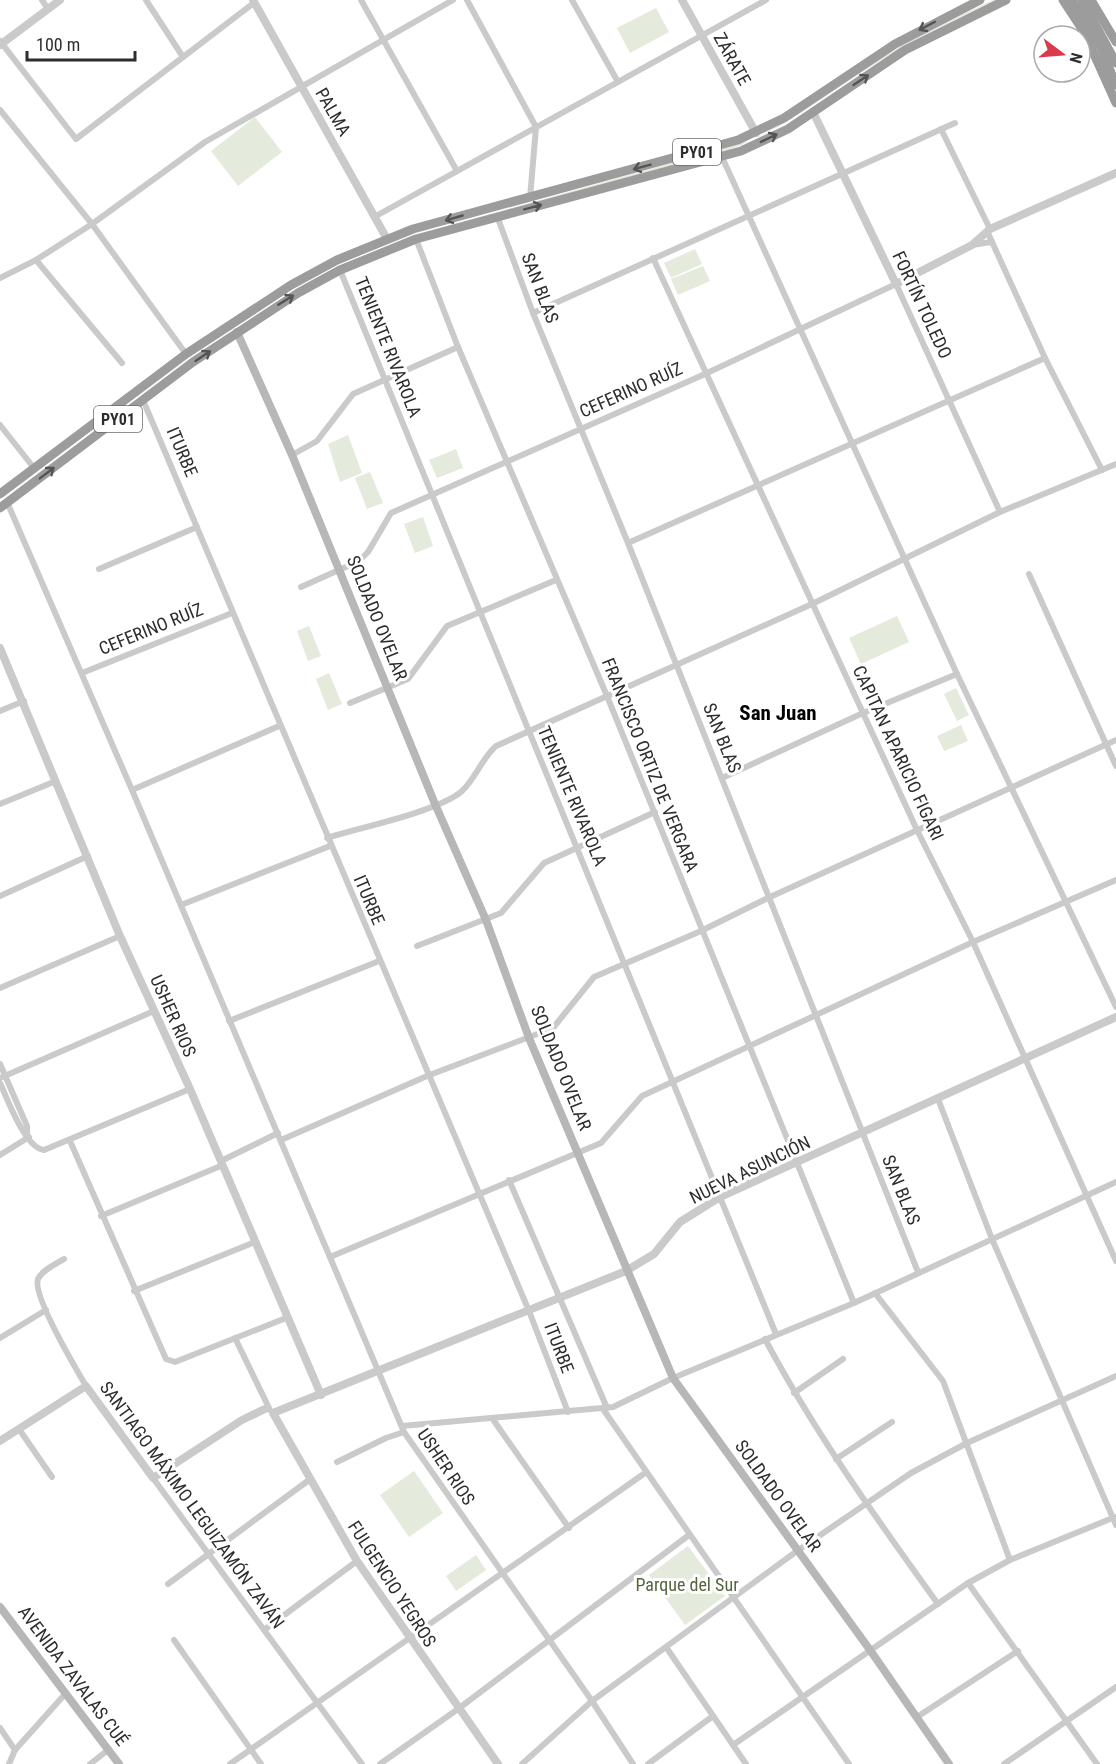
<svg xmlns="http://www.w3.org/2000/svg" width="1116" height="1764" font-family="'Roboto Condensed',sans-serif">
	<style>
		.green { fill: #e4eadc }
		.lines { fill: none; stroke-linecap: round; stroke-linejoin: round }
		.minor { stroke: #cacaca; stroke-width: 6 }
		.tertiary { stroke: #cacaca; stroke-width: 8 }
		.secondary { stroke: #b7b7b7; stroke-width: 8 }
		.trunk { stroke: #9c9c9c; stroke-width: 9 }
		.oneway { stroke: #545454 }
		.labels { text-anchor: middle; stroke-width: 6; stroke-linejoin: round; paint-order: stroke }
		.shield { fill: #fff; stroke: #6c6c6c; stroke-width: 1.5 }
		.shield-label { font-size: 16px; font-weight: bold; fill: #2d2d2d }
		.street-label { font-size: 18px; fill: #2d2d2d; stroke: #fff }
		.park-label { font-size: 18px; fill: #52663e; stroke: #fff }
		.quarter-label { font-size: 21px; font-weight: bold; fill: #000; stroke: #fff }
	</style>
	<rect width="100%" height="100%" fill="#fff"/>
	<g class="green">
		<path d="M993,0h3c-40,19 -80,38 -118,62 -53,32 -99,73 -159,91l-318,86 349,-98c44,-21 83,-52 124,-78 38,-25 78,-44 119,-63z"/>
		<path d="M656,8l13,24 -39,21 -13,-25z"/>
		<path d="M255,117l27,35 -44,34 -27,-35z"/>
		<path d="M695,249l7,15 -31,14 -7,-15z"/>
		<path d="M703,266l7,15 -32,14 -7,-16z"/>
		<path d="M348,435l14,38 -22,9 -12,-38z"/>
		<path d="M456,449l7,19 -26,10 -8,-18z"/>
		<path d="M370,472l13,31 -16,6 -12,-31z"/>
		<path d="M423,517l10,29 -18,7 -11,-29z"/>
		<path d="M897,616l12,26 -48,22 -12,-26z"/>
		<path d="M309,626l12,30 -13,5 -11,-30z"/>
		<path d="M329,673l13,31 -14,6 -12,-31z"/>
		<path d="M956,688l13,27 -12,6 -13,-27z"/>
		<path d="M961,725l7,16 -24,10 -7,-15z"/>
		<path d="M414,1471l29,42 -34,24 -29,-42z"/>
		<path d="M688,1546l37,50 -40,29 -36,-50z"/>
		<path d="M476,1555l10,15 -30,21 -10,-15z"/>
	</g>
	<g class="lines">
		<g class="minor">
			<path d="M42,0l6,9"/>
			<path d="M146,0l37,57"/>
			<path d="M361,0l96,171"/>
			<path d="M467,0l69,127 -6,71"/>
			<path d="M572,0l46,82"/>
			<path d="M0,41l76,98 179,-137"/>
			<path d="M0,110l92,114 94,130"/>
			<path d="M941,129l49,100"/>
			<path d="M722,157l235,517 159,333"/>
			<path d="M376,216l390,-216"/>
			<path d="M497,216l36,97 95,230 290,729"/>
			<path d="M987,231l58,127 57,112"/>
			<path d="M416,239l42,108 149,349 247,607"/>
			<path d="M972,245l19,-3"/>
			<path d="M653,258l264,572 56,112 143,319"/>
			<path d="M36,260l86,103"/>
			<path d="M340,270c146,354 291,709 436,1064"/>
			<path d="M0,278l36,-18 56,-36 113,-82 248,-142"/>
			<path d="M533,313l422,-190"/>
			<path d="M143,400l386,911 39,101"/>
			<path d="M0,425l34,43"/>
			<path d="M292,455l25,-14 36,-47 105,-47"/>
			<path d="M7,502l125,288 272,642 188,269 41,63"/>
			<path d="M628,543l417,-185"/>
			<path d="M99,569l98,-42"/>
			<path d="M1029,574l87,192"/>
			<path d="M301,587l58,-26 9,-9 23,-39 314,-139 191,-90 104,228"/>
			<path d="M82,673l150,-60"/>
			<path d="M350,703l58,-24 39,-53 109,-46"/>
			<path d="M0,711l24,-10"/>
			<path d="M722,778l141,-65 94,-39"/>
			<path d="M132,790l147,-64"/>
			<path d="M0,804l56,-23"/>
			<path d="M327,838c31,-10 113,-27 135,-47 14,-13 20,-33 34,-45l316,-142 188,-92 116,-48"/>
			<path d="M0,896l88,-40"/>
			<path d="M181,905l149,-59"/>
			<path d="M417,946l84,-33 43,-50 111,-51"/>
			<path d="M0,988l120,-52"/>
			<path d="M229,1021l150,-60"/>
			<path d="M0,1064l27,62v7"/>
			<path d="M0,1078l154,-67"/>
			<path d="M0,1083c8,17 25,65 44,67l146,-61"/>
			<path d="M938,1099l54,140 124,286"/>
			<path d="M281,1140l146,-64 126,-48 41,-51 107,-46 69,-34 346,-157"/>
			<path d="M70,1141l96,218 9,3 111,-44"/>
			<path d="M0,1155l29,-18"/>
			<path d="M221,1161l57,-28"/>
			<path d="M509,1180l98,228"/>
			<path d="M101,1216l122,-51"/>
			<path d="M330,1257l271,-114 41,-47 331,-154 143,-62"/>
			<path d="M64,1259c-8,5 -22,11 -26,20 -6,16 38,90 48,107"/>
			<path d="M134,1291l121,-49"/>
			<path d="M875,1293l68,88 67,179"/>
			<path d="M0,1338l46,-28"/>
			<path d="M235,1338l35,72"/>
			<path d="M765,1339c50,94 111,179 173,265"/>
			<path d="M794,1393l49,-34"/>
			<path d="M603,1409l246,355"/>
			<path d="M492,1418l77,110"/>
			<path d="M402,1426l211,-19 60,-29 181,-75 262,-121"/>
			<path d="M19,1429l33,48"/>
			<path d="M836,1459l56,-37"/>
			<path d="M337,1462l49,-24 18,-6"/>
			<path d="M153,1478l209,286"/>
			<path d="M968,1583l129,181"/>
			<path d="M168,1584l141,-104"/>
			<path d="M264,1630l93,-69"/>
			<path d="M174,1640l87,124"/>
			<path d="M666,1647l80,117"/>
			<path d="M917,1717l101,-66"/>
			<path d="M0,1728l15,22"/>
			<path d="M733,1745l235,-162 42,-23 105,-43"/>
			<path d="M9,1764l6,-14 51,-57"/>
			<path d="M90,1764l18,-14"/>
			<path d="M230,1764l415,-291"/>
			<path d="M380,1764l78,-55 231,-174"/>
			<path d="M522,1764l70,-63 205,-150 114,-78 56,-30 149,-67"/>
			<path d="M648,1764l65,-48"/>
			<path d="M1004,1764l112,-77"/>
		</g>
		<g class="tertiary">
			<path d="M253,0l134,239"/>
			<path d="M682,0l74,133"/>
			<path d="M0,45l60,-45"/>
			<path d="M813,112l83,172 76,-39 18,-16 126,-56"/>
			<path d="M0,648l120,288 70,153 131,306"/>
			<path d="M0,1441l86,-55 67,92 89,-58 25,-12"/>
			<path d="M498,1764l-141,-203 -84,-148 353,-142 28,-17 26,-32 40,-25 396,-180"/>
		</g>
		<g class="secondary">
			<path d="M237,332l55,123 143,349 51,116 43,118 144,340 197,272 79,114"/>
			<path d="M0,1607l119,157"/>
		</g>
		<g class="trunk">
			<path d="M1063,0l21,32 32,71"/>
			<path d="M1072,0l29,48 15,37"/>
			<path d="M1082,0l34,63"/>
			<path d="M1091,0l25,42"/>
			<path d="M0,494l186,-140 105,-69 46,-25 76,-31 325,-89 46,-22 111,-74 85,-44"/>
			<path d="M0,508l193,-146 105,-69 42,-23 76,-31 325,-88 47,-22 117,-79 101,-50"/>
		</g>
	</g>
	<defs><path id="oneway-shaft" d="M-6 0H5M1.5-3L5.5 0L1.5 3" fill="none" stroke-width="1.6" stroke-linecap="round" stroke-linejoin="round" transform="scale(1.5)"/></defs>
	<g class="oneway">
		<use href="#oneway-shaft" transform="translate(927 26) rotate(152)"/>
		<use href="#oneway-shaft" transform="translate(861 80) rotate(-34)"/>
		<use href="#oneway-shaft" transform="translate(769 138) rotate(-26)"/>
		<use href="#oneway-shaft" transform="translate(642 167) rotate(165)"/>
		<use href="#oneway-shaft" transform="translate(533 207) rotate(-15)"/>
		<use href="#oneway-shaft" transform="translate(454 218) rotate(164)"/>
		<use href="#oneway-shaft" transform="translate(286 300) rotate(-32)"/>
		<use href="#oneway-shaft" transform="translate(203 356) rotate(-34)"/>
		<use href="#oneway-shaft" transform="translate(47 473) rotate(-37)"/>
	</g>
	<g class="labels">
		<g class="shield">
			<rect x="673" y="139" width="48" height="26" rx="4.5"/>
			<rect x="94" y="406" width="48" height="26" rx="4.5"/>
		</g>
		<g class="shield-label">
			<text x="697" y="158">PY01</text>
			<text x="118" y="425">PY01</text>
		</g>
		<g class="street-label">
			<text transform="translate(732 59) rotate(61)" y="6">ZÁRATE</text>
			<text transform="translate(333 112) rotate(60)" y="6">PALMA</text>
			<text transform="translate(540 288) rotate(69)" y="6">SAN BLAS</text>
			<text transform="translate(922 305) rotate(65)" y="6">FORTÍN TOLEDO</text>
			<text transform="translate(388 347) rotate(68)" y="6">TENIENTE RIVAROLA</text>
			<text transform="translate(631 390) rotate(-24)" y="6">CEFERINO RUÍZ</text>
			<text transform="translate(182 452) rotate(67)" y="6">ITURBE</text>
			<text transform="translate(377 618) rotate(68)" y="6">SOLDADO OVELAR</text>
			<text transform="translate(151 629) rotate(-22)" y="6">CEFERINO RUÍZ</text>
			<text transform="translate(722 738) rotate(68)" y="6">SAN BLAS</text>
			<text transform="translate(898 753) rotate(65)" y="6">CAPITAN APARICIO FIGARI</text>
			<text transform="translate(650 765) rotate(68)" y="6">FRANCISCO ORTIZ DE VERGARA</text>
			<text transform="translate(572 796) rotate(67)" y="6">TENIENTE RIVAROLA</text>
			<text transform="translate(369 900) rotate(67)" y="6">ITURBE</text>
			<text transform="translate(173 1016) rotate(66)" y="6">USHER RIOS</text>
			<text transform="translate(561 1068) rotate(68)" y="6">SOLDADO OVELAR</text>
			<text transform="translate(750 1170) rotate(-26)" y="6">NUEVA ASUNCIÓN</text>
			<text transform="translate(901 1190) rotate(68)" y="6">SAN BLAS</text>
			<text transform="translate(559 1348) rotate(69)" y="6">ITURBE</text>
			<text transform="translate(446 1467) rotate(56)" y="6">USHER RIOS</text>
			<text transform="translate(778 1496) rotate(54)" y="6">SOLDADO OVELAR</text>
			<text transform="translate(192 1505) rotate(54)" y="6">SANTIAGO MÁXIMO LEGUIZAMÓN ZAVÁN</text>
			<text transform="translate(392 1584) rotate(57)" y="6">FULGENCIO YEGROS</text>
			<text transform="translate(73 1676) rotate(53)" y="6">AVENIDA ZAVALAS CUÉ</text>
		</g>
		<g class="park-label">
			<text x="687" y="1591">Parque del Sur</text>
		</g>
		<g class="quarter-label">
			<text x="778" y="720">San Juan</text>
		</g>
	</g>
	<g transform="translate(1062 54) rotate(106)"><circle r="28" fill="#ffffff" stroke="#ababab" stroke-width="1.5"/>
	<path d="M0-4.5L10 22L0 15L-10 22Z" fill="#da3a4c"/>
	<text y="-9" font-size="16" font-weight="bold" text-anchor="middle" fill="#2d2d2d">N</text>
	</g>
	<path d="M27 51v9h108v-9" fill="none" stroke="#2d2d2d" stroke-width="3"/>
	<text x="36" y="51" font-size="18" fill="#2d2d2d" stroke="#ffffff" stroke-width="4.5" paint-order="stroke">100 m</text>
</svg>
